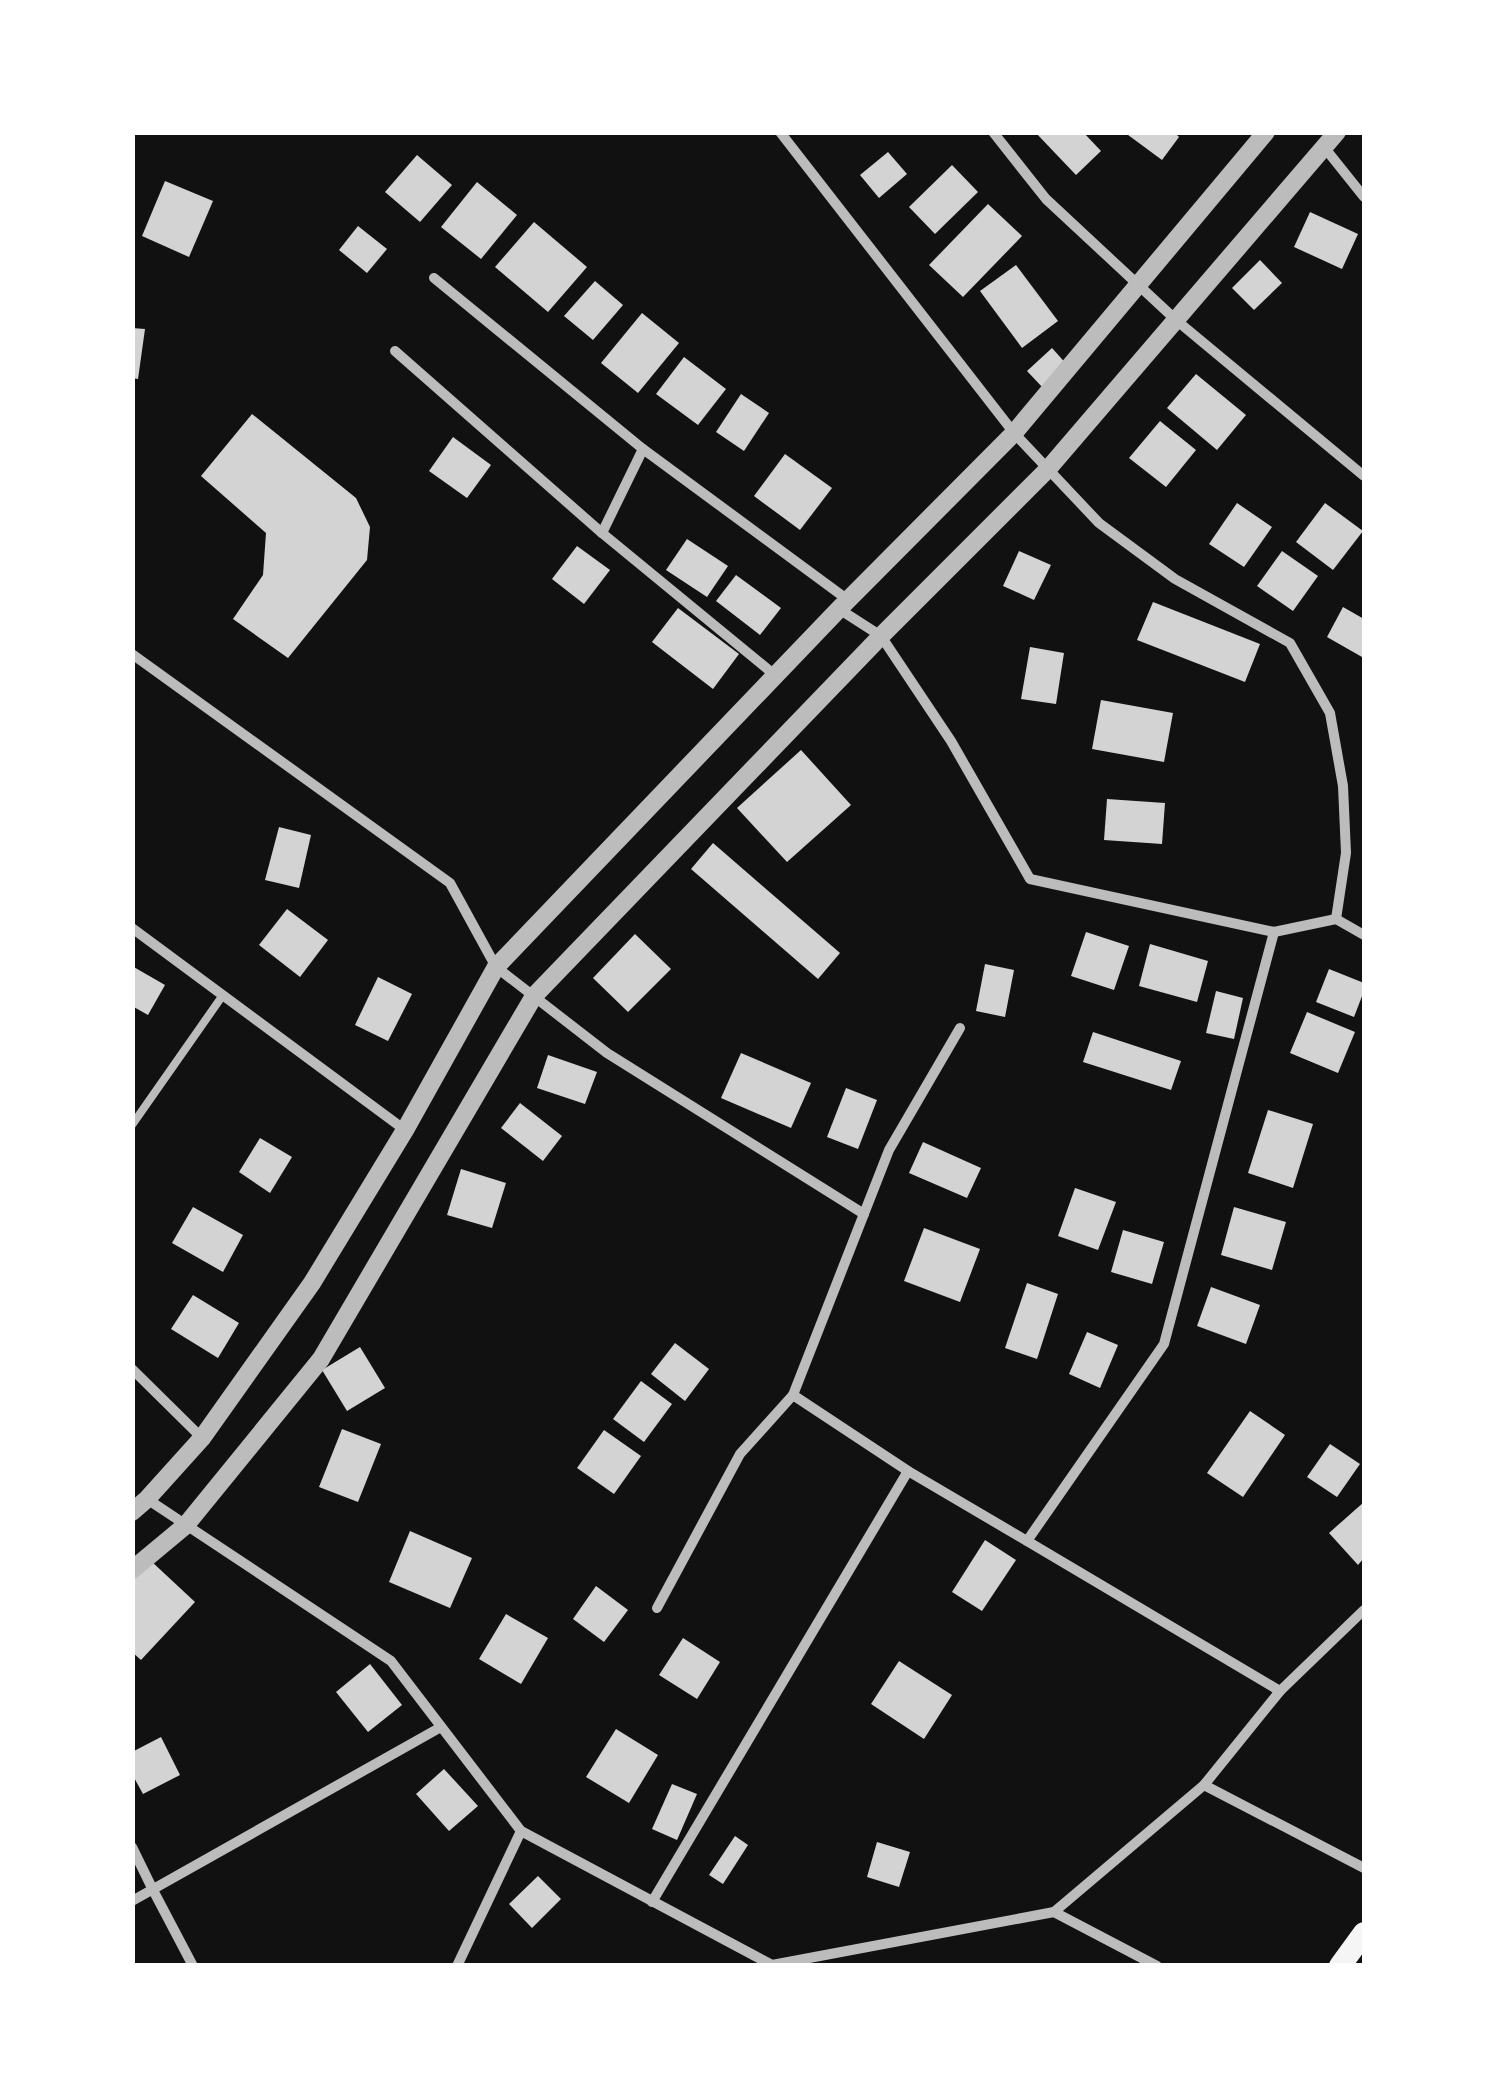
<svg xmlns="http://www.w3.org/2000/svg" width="1497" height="2098" font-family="Arial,sans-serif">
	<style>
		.building { fill: #d3d3d3 }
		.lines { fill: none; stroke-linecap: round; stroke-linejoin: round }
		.service { stroke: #bcbcbc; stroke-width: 8 }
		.minor { stroke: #bcbcbc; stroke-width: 10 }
		.tertiary { stroke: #bcbcbc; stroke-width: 18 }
		.trunk { stroke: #f5f5f5; stroke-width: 22 }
	</style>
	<rect width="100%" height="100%" fill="#111"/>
	<g class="building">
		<path d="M1035,132h48l18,19 -25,24z"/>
		<path d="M1124,132h50l5,5 -17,23z"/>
		<path d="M888,152l19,22 -28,24 -19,-23z"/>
		<path d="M417,155l35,30 -32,37 -35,-30z"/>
		<path d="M952,165l26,27 -43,42 -26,-27z"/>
		<path d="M165,181l48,20 -24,56 -47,-21z"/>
		<path d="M477,182l40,33 -36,44 -40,-32z"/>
		<path d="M988,204l34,32 -59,61 -34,-32z"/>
		<path d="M1310,212l48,22 -16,35 -48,-22z"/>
		<path d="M534,222l53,45 -39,45 -53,-45z"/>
		<path d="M358,226l29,23 -20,24 -28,-23z"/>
		<path d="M1260,260l22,23 -28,27 -22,-22z"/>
		<path d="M1016,265l42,56 -36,27 -42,-57z"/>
		<path d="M595,281l28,24 -30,35 -29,-24z"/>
		<path d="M642,313l37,30 -41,50 -37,-30z"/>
		<path d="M132,328l13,1 -7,50 -6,-1z"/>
		<path d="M1052,348l17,19 -25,22 -17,-18z"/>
		<path d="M684,357l42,32 -28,36 -42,-31z"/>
		<path d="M1196,374l50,41 -29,35 -50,-42z"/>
		<path d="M741,394l28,19 -25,38 -28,-19z"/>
		<path d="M252,414l104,84 14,29 -3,33 -79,98 -55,-39 30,-44 3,-42 -65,-57z"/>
		<path d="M1160,421l36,29 -30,37 -37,-29z"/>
		<path d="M453,437l38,28 -24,33 -38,-27z"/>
		<path d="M785,454l47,34 -32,42 -46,-34z"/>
		<path d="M1237,503l35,24 -28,40 -35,-23z"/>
		<path d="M1325,503l38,28 -30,39 -37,-28z"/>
		<path d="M687,539l41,27 -21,31 -41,-27z"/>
		<path d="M577,546l33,24 -26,34 -32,-25z"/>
		<path d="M1019,551l32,14 -17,35 -31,-14z"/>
		<path d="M1282,551l36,25 -25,35 -36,-25z"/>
		<path d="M736,575l45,33 -21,27 -44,-34z"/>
		<path d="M1153,602l107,42 -15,38 -108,-42z"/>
		<path d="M1343,607l21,12v34l-2,4 -35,-20z"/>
		<path d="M678,608l61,46 -26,35 -61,-47z"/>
		<path d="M1030,647l34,6 -8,51 -35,-5z"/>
		<path d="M1101,700l72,13 -9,49 -72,-13z"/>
		<path d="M801,750l50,55 -64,57 -50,-54z"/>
		<path d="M1107,799l58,4 -3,41 -58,-4z"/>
		<path d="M279,827l32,8 -12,53 -34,-8z"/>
		<path d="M713,843l127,110 -22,26 -127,-110z"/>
		<path d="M287,909l41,31 -28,37 -41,-32z"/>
		<path d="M1086,932l43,14 -15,44 -43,-14z"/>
		<path d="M635,934l36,35 -43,43 -35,-34z"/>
		<path d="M1150,944l58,17 -11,41 -58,-16z"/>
		<path d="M985,964l29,6 -9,47 -29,-6z"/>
		<path d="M132,966l33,19 -17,30 -16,-9z"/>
		<path d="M1329,969l35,14v8l-10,26 -38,-15z"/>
		<path d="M378,977l34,17 -24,47 -33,-16z"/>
		<path d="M1216,991l27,7 -9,41 -28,-6z"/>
		<path d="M1307,1012l48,20 -17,41 -48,-20z"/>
		<path d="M1093,1032l88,29 -10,29 -88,-28z"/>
		<path d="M741,1053l70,30 -20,45 -70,-30z"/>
		<path d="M548,1055l49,17 -12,32 -48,-16z"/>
		<path d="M846,1088l31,12 -19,49 -31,-12z"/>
		<path d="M520,1103l42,33 -19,25 -42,-33z"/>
		<path d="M1268,1110l45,14 -20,64 -45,-15z"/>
		<path d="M260,1138l32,19 -22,36 -31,-21z"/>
		<path d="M923,1142l58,26 -14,30 -58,-25z"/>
		<path d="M461,1169l45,14 -14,45 -45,-13z"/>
		<path d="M1075,1188l41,14 -18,48 -40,-14z"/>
		<path d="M193,1207l50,28 -20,37 -51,-29z"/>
		<path d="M1234,1207l52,15 -14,48 -51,-15z"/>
		<path d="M924,1228l56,21 -20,53 -56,-21z"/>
		<path d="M1123,1230l41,12 -12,42 -41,-12z"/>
		<path d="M1027,1283l31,11 -21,65 -32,-11z"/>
		<path d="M1211,1287l49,18 -14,39 -49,-18z"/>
		<path d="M193,1295l46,28 -21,35 -47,-29z"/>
		<path d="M1087,1332l31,13 -18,43 -31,-14z"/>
		<path d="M675,1343l34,26 -24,32 -34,-27z"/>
		<path d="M360,1347l25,41 -38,23 -25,-41z"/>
		<path d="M641,1381l31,23 -28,38 -31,-23z"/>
		<path d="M1250,1411l35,24 -42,62 -36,-24z"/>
		<path d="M342,1429l39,15 -23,58 -39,-15z"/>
		<path d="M604,1430l37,26 -27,38 -37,-26z"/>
		<path d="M1330,1444l30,20 -23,33 -30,-20z"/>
		<path d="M1364,1502v56l-6,7 -29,-32z"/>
		<path d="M410,1531l62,27 -22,50 -61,-26z"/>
		<path d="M985,1540l31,20 -34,51 -30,-19z"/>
		<path d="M151,1561l44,41 -54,58 -9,-8v-71z"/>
		<path d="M596,1586l32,24 -24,32 -31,-23z"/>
		<path d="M506,1614l42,24 -27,46 -42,-25z"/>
		<path d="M683,1638l37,24 -23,37 -38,-24z"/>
		<path d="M899,1661l53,34 -28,44 -53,-35z"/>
		<path d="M370,1664l32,41 -34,27 -32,-40z"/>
		<path d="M616,1729l42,26 -29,48 -43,-26z"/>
		<path d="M161,1737l19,38 -37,19 -11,-20v-22z"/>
		<path d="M444,1769l34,37 -29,25 -33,-37z"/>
		<path d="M672,1784l25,10 -20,46 -25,-11z"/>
		<path d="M735,1836l13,9 -25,39 -14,-9z"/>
		<path d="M877,1842l33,10 -11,35 -32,-10z"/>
		<path d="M538,1876l23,23 -29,29 -23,-24z"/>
	</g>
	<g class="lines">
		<path class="service" d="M132,1125l91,-130"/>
		<g class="minor">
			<path d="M780,132l234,301 85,90 76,56 115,64 40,70 13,73 3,67 -10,66"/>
			<path d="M993,132l53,67 130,121 188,156"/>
			<path d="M1324,147l40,50"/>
			<path d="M434,278l209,171 205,151"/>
			<path d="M395,351l207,182 174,143"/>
			<path d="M602,533l41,-84"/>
			<path d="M839,609l42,27 70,105 79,138 244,53 62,-13 28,16"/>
			<path d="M132,654l318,229 46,84 111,86 257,161"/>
			<path d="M132,928l273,202"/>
			<path d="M960,1028l-71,122 -96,245 115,76 119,70"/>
			<path d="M132,1369l70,69"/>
			<path d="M147,1499l244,162 130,170 251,134 282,-53 103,54"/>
			<path d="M657,1608l83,-154 53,-59"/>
			<path d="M1280,1691l84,-81"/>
			<path d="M1204,1785l160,83"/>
			<path d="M132,1847l21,43 40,76"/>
			<path d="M132,1901l309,-174"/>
			<path d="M652,1902l256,-431"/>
			<path d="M1054,1912l150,-127 76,-94 -253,-150 137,-197 110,-412"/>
			<path d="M457,1966l64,-135"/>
		</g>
		<g class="tertiary">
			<path d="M132,1512l15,-13 55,-61 110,-155 93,-153 91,-163 343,-358 175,-176 252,-301"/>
			<path d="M132,1570l54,-45 135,-166 213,-363 347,-360 167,-167 289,-337"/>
		</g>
		<path class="trunk" d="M1340,1966l24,-33"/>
	</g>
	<rect width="1497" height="2098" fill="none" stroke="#ffffff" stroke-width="270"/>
</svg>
